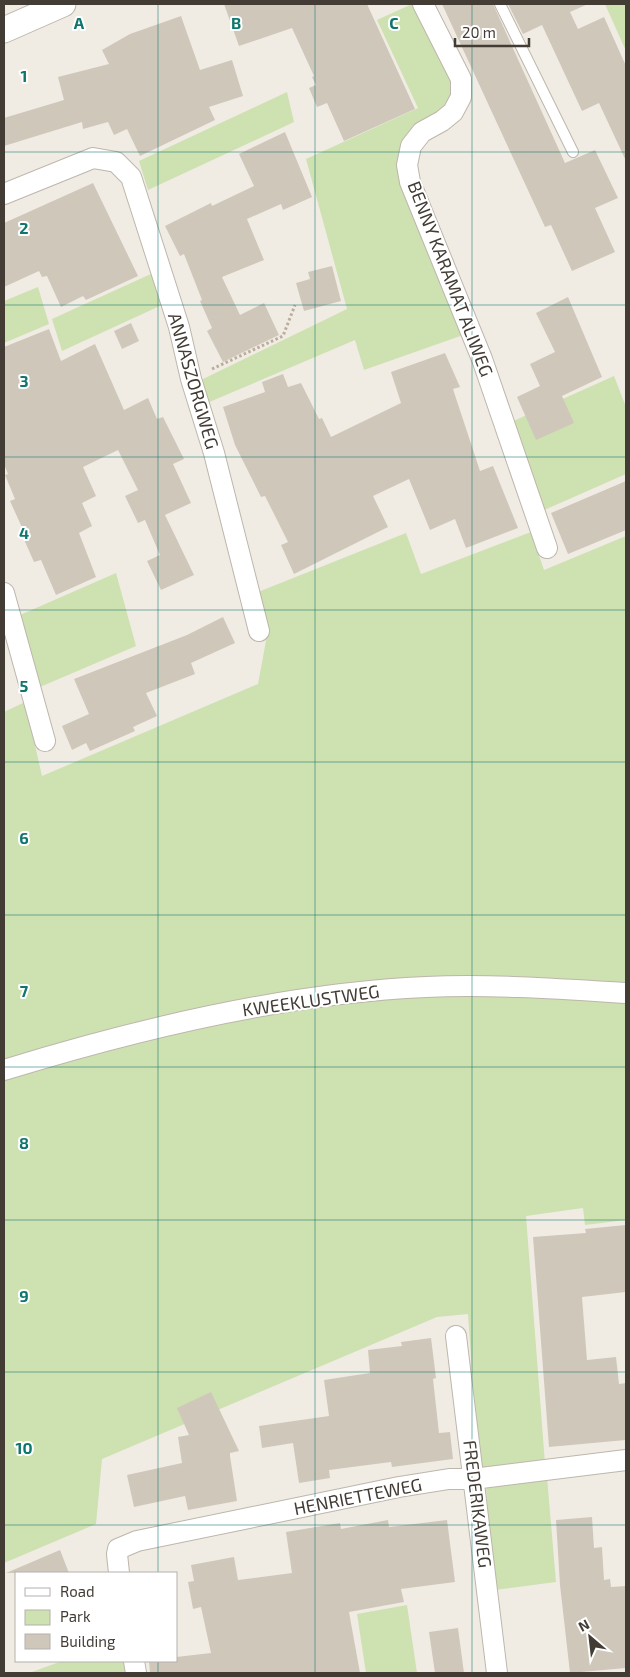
<svg xmlns="http://www.w3.org/2000/svg" width="630" height="1677" font-family="'Exo 2',sans-serif">
	<style>
		.green { fill: #cee1b1 }
		.building { fill: #d0c7bb }
		.lines { fill: none; stroke-linecap: round; stroke-linejoin: round }
		.service-casing { stroke: #bdb6ab; stroke-width: 12 }
		.minor-casing { stroke: #bdb6ab; stroke-width: 22 }
		.tertiary-casing { stroke: #bdb6ab; stroke-width: 27 }
		.path { stroke: #bbad9b; stroke-width: 3; stroke-dasharray: 2.5 2.5; stroke-linecap: butt }
		.service { stroke: #fff; stroke-width: 10 }
		.minor { stroke: #fff; stroke-width: 20 }
		.tertiary { stroke: #fff; stroke-width: 25 }
		.grid { fill: none; stroke: #0f766e; stroke-width: 1; stroke-opacity: 0.55 }
		.labels { text-anchor: middle; stroke-width: 4; stroke-linejoin: round; paint-order: stroke }
		.street-label { font-size: 18px; fill: #423c35; stroke: #fff }
		.grid-label { font-size: 16px; text-anchor: middle; font-weight: bold; fill: #0f766e; stroke: #fff; stroke-width: 4; stroke-linejoin: round; paint-order: stroke }
	</style>
	<rect width="100%" height="100%" fill="#f0ece4"/>
	<g class="green">
		<path d="M412,4h5l40,77 -3,20 -50,44 62,189 -102,36 -9,-30 -148,63 -6,-23 146,-71 -41,-150 112,-51 -41,-88z"/>
		<path d="M605,4h21v47z"/>
		<path d="M287,92l7,30 -146,68 -9,-29z"/>
		<path d="M153,273l9,32 -100,46 -10,-32z"/>
		<path d="M38,287l11,37 -45,19v-42z"/>
		<path d="M614,376l12,31v67l-84,37 -33,-88z"/>
		<path d="M531,532l13,38 82,-34v449l-177,-5 -103,3 -105,18 -237,61v-350l21,-10 17,74 216,-92 10,-54 -10,-38 148,-59 15,41z"/>
		<path d="M116,573l20,73 -96,41 -20,-72z"/>
		<path d="M450,993l176,8v219l-41,5 -2,-17 -57,8 19,248 -61,6 -6,-12 -10,-144 -31,3 -335,142 -6,65 -92,39v-486c111,-30 222,-62 337,-75 36,-4 73,-6 109,-9z"/>
		<path d="M547,1477l9,105 -61,8 -9,-101 6,-6z"/>
		<path d="M407,1605l10,68h-51l-9,-59z"/>
		<path d="M62,1661h65l2,12h-100z"/>
	</g>
	<g class="building">
		<path d="M224,4h143l48,105 -71,32 -17,-38 -10,4 -8,-19 7,-3 -4,-8 2,-1 -22,-48 -53,18z"/>
		<path d="M442,4h51l72,159 30,-13 23,48 -23,10 20,44 -43,19 -21,-46 -6,2z"/>
		<path d="M508,4h80l-18,8 8,17 26,-12 22,49v95l-27,-58 -17,8 -40,-86 -19,9z"/>
		<path d="M181,16l19,54 32,-10 11,36 -34,11 6,13 -75,36 -13,-27 -13,6 -6,-13 -25,7 -1,-7 -78,24v-28l60,-18 -6,-23 51,-13 -7,-14 28,-16z"/>
		<path d="M285,132l27,65 -29,13 -2,-6 -34,15 17,41 -42,17 18,38 24,-12 15,32 -56,27 -16,-31 5,-3 -12,-27 2,-1 -18,-46 -4,2 -15,-30 46,-23 1,3 42,-20 -15,-32z"/>
		<path d="M93,183l45,93 -52,24 -3,-4 -22,11 -14,-31 -5,1 -3,-6 -35,16v-64z"/>
		<path d="M332,266l9,35 -37,10 -8,-28 14,-4 -2,-7z"/>
		<path d="M568,297l34,80 -40,19 12,27 -38,17 -19,-43 23,-11 -10,-22 25,-12 -19,-39z"/>
		<path d="M131,323l8,18 -17,8 -8,-18z"/>
		<path d="M49,329l12,32 34,-17 29,66 24,-12 9,21 6,-2 21,42 -11,5 18,39 -26,12 29,60 -33,15 -14,-29 13,-6 -15,-35 -7,3 -13,-27 13,-6 -20,-40 -35,17 13,29 -14,7 10,23 -13,7 17,44 -40,18 -15,-35 -7,2 -12,-27 3,-1 -15,-33 5,-2 -10,-24 3,-1 -4,-10v-117z"/>
		<path d="M445,353l15,34 -7,2 27,82 13,-5 25,62 -52,20 -11,-29 -25,11 -21,-51 -36,17 15,31 -94,47 -13,-29 7,-3 -23,-46 -4,1 -26,-52 -12,-38 42,-15 -3,-10 21,-8 5,13 13,-4 18,36 3,-1 9,19 70,-34 -10,-31z"/>
		<path d="M626,481v49l-58,24 -17,-41z"/>
		<path d="M223,617l12,26 -44,20 4,11 -49,19 11,23 -24,11 2,4 -45,20 -4,-8 -14,7 -10,-24 27,-12 -15,-35 113,-44z"/>
		<path d="M626,1225v67l-44,5 5,63 29,-3 3,27 7,-1v57l-77,7 -16,-210 53,-4 -1,-4z"/>
		<path d="M431,1338l5,40 -3,1 6,54 11,-1 3,27 -61,8 -1,-5 -62,8 1,8 -31,5 -6,-40 -31,5 -3,-22 70,-10 -5,-36 46,-7 -2,-23 34,-4 -1,-4z"/>
		<path d="M211,1392l28,59 -9,2v3l7,45 -49,9 -3,-14 -51,11 -7,-32 55,-12 -4,-26 11,-2 -12,-27z"/>
		<path d="M592,1517l2,31 8,-1 2,33 6,-1 1,8 15,-1v82l-56,5 -10,-88 -4,-65z"/>
		<path d="M388,1520l1,7 58,-7 8,62 -54,7 3,13 -55,10 11,61h-210l-1,-12h27v-4l35,-4 -10,-46 -8,2 -5,-27 6,-1 -3,-16 43,-8 4,23 54,-7 -6,-41 54,-9 1,6z"/>
		<path d="M60,1550l9,23h-63z"/>
		<path d="M458,1628l6,45h-29l-6,-41z"/>
	</g>
	<g class="lines">
		<g class="service-casing">
			<path id="service" d="M500,4l73,148"/>
		</g>
		<g class="minor-casing">
			<g id="minor">
				<path d="M423,4l38,75v18l-8,15 -11,9 -20,11 -11,14 -4,19 3,17 72,177 65,189"/>
				<path d="M4,194l89,-36 23,4 15,15 48,150 12,52 23,74 45,178"/>
				<path d="M4,593l41,148"/>
				<path d="M4,1070c133,-41 283,-77 422,-83 64,-3 136,2 200,6"/>
				<path d="M456,1336l41,337"/>
				<path d="M119,1573l-2,-19 1,-5 19,-8 262,-54 50,-8h24l153,-19"/>
				<path d="M134,1661l2,12"/>
			</g>
		</g>
		<g class="tertiary-casing">
			<path id="tertiary" d="M4,30l59,-26"/>
		</g>
		<path class="path" d="M212,369l71,-33 12,-31"/>
		<use href="#service" class="service"/>
		<use href="#minor" class="minor"/>
		<use href="#tertiary" class="tertiary"/>
	</g>
	<path class="grid" d="M158,4v1569M315,4v1669M472,4v1669M4,152h622M4,305h622M4,457h622M4,610h622M4,762h622M4,915h622M4,1067h622M4,1220h622M4,1372h622M4,1525h622M158,1661v12"/>
	<g class="labels">
		<g class="street-label">
			<text transform="translate(450 279) rotate(69)" y="6">BENNY KARAMAT ALIWEG</text>
			<text transform="translate(193 381) rotate(74)" y="6">ANNASZORGWEG</text>
			<text transform="translate(311 1001) rotate(-8)" y="6">KWEEKLUSTWEG</text>
			<text transform="translate(358 1497) rotate(-11)" y="6">HENRIETTEWEG</text>
			<text transform="translate(477 1504) rotate(83)" y="6">FREDERIKAWEG</text>
		</g>
	</g>
	<g class="grid-label">
		<text x="79" y="29">A</text>
		<text x="236" y="29">B</text>
		<text x="394" y="29">C</text>
		<text x="24" y="82">1</text>
		<text x="24" y="234">2</text>
		<text x="24" y="387">3</text>
		<text x="24" y="539">4</text>
		<text x="24" y="692">5</text>
		<text x="24" y="844">6</text>
		<text x="24" y="997">7</text>
		<text x="24" y="1149">8</text>
		<text x="24" y="1302">9</text>
		<text x="24" y="1454">10</text>
	</g>
	<rect width="630" height="1677" fill="none" stroke="#423c35" stroke-width="10"/>
	<rect x="15" y="1572" width="162" height="90" fill="#ffffff" stroke="#b3b1ae"/>
	<rect x="25" y="1588" width="25" height="8" fill="#ffffff" stroke="#b3b1ae"/>
	<text x="60" y="1597" font-size="15" fill="#423c35">Road</text>
	<rect x="25" y="1610" width="25" height="15" fill="#cee1b1" stroke="#b3b1ae"/>
	<text x="60" y="1622" font-size="15" fill="#423c35">Park</text>
	<rect x="25" y="1634" width="25" height="15" fill="#d0c7bb" stroke="#b3b1ae"/>
	<text x="60" y="1647" font-size="15" fill="#423c35">Building</text>
	<g transform="translate(590 1637) rotate(332)" stroke="#ffffff" stroke-width="4" paint-order="stroke">
	<path d="M0-4L9 19L0 12L-9 19Z" fill="#423c35"/>
	<text y="-8" font-size="14" font-weight="bold" text-anchor="middle" fill="#423c35">N</text>
	</g>
	<path d="M455 38v8h74v-8" fill="none" stroke="#423c35" stroke-width="2.5"/>
	<text x="462" y="38" font-size="15" fill="#423c35" stroke="#ffffff" stroke-width="4" paint-order="stroke">20 m</text>
</svg>
